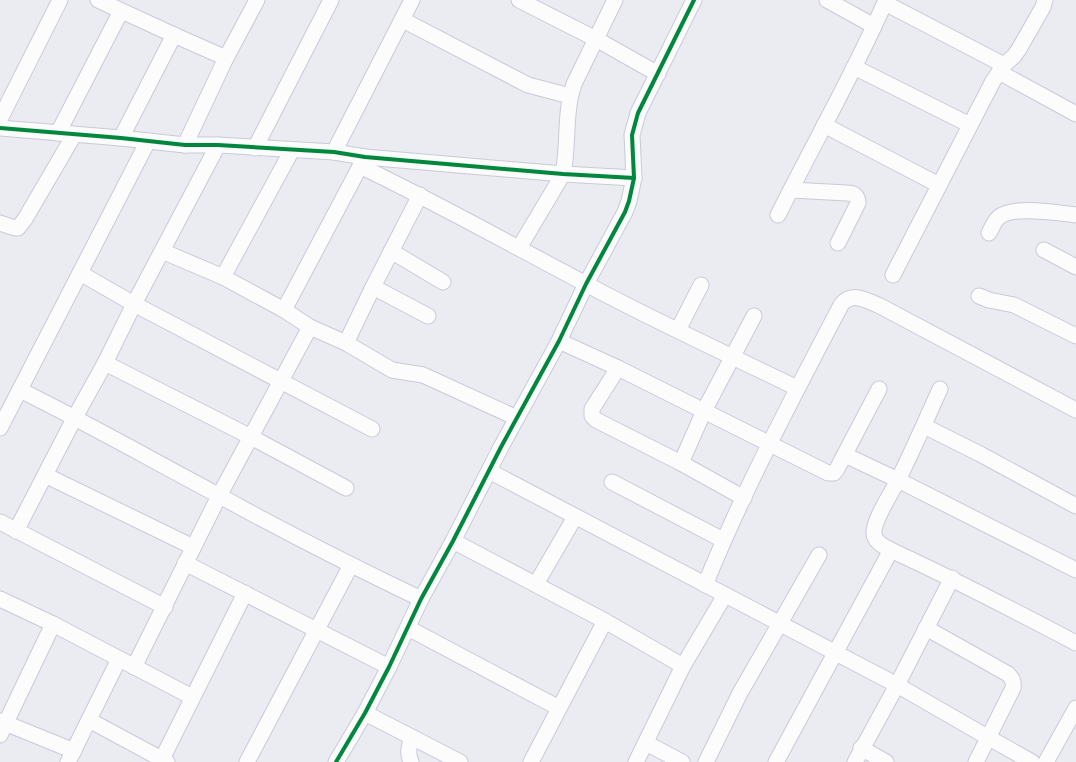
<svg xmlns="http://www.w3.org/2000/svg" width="1076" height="762" font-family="Inter,sans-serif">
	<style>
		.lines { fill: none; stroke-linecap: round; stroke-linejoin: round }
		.minor-casing { stroke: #cacad8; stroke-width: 17 }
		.minor { stroke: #fcfcfd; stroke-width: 15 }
		.cycleway-casing { stroke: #f6f6f6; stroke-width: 6 }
		.cycleway { stroke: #00873e; stroke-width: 4 }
	</style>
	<rect width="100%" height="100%" fill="#ebebf2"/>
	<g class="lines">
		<g class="minor-casing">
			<g id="minor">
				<path d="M98,0l76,35 52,23"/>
				<path d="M519,0l77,39 62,35"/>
				<path d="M827,0l47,26"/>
				<path d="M885,3l119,62"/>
				<path d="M403,20l125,65 42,11"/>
				<path d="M854,67l116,58"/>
				<path d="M999,72l77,42"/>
				<path d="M0,119l60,-119"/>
				<path d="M824,125l115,60"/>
				<path d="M0,128l121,10 64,7h33l116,7 31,5 198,17 71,4"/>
				<path d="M58,133l63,-122"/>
				<path d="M121,138l53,-103"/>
				<path d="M185,145l41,-87 31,-58"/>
				<path d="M255,148l76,-148"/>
				<path d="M334,152l78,-152"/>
				<path d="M360,166c77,37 150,78 226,118 69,37 141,70 211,104"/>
				<path d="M791,190l56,3c7,0 11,3 11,10l-20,40"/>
				<path d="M778,215c36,-72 76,-142 108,-215"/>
				<path d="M0,223l15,5h3l7,-9 49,-84"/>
				<path d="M989,233c3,-5 5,-12 10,-16 14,-12 59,-4 77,-2"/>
				<path d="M519,248l44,-74c6,-30 1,-61 11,-90l41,-84"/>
				<path d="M1044,250l32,17"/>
				<path d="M162,251l61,26 61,33 26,17 36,16 46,27 31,5 94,43"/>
				<path d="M391,251l52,31"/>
				<path d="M80,273l54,31 238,125"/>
				<path d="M893,275l100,-194 11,-16 10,-9 5,-7 24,-42 2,-7"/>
				<path d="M223,277l69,-127"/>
				<path d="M373,287l55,29"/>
				<path d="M979,296l10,4 25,5 62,31"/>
				<path d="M284,310l81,-153"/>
				<path d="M678,330l23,-45"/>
				<path d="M559,341l59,27 210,105h6l3,-4 42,-80"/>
				<path d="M346,343l27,-56 47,-92"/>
				<path d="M105,363l146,74 95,51"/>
				<path d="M618,368l-26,41v7l4,4 85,43 63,35"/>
				<path d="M940,389c-14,31 -27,61 -42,91 -6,12 -24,39 -24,52 -1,11 15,17 23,21 61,28 120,59 179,90"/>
				<path d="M20,390c67,33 132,70 198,105 67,37 134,71 203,104"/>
				<path d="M924,426l56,28 96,52"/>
				<path d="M0,428l148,-287"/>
				<path d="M845,455l53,25 178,90"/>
				<path d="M681,463l23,-52 50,-95"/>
				<path d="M489,471l408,214 92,53 43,24"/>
				<path d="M45,475l148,72"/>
				<path d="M612,482l111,58"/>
				<path d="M0,522l165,85"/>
				<path d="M16,531l59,-114 30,-54 29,-59 84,-159"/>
				<path d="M453,541l152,80 78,45"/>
				<path d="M185,563l204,104"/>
				<path d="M536,584l39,-67"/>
				<path d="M705,585c39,-96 88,-188 136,-280 11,-14 25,-5 39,1l196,104"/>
				<path d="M0,599l53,25 139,73"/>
				<path d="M408,628l151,80"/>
				<path d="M926,628l82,46c4,4 6,7 5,14l-37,74"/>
				<path d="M134,667l85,-171 91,-169"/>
				<path d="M365,713l95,49"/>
				<path d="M89,720l78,42"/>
				<path d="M0,721l74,30"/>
				<path d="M0,735l53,-111"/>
				<path d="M646,743l36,19"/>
				<path d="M861,748l25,14"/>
				<path d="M162,759l83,-166"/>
				<path d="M68,762l51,-103"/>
				<path d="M247,762l104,-197"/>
				<path d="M336,762l29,-49 24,-46 32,-68 32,-58 48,-94 58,-106 27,-57 39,-72 4,-11 5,-23 -2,-43 6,-22 56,-113"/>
				<path d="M411,762c-4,-9 -2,-16 1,-25"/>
				<path d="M531,762l74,-141"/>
				<path d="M636,762l47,-96 42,-71"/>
				<path d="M706,762l34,-69 79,-138"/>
				<path d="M776,762l115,-212"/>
				<path d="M855,762l42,-77 55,-107"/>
				<path d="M1046,762l30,-54"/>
			</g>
		</g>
		<use href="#minor" class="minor"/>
		<g class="cycleway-casing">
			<g id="cycleway">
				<path d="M0,128l121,10 64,7h33l116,7 31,5 198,17 71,4"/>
				<path d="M336,762l29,-49 24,-46 32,-68 32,-58 48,-94 58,-106 27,-57 39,-72 4,-11 5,-23 -2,-43 6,-22 56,-113"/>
			</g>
		</g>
		<use href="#cycleway" class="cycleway"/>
	</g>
</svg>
